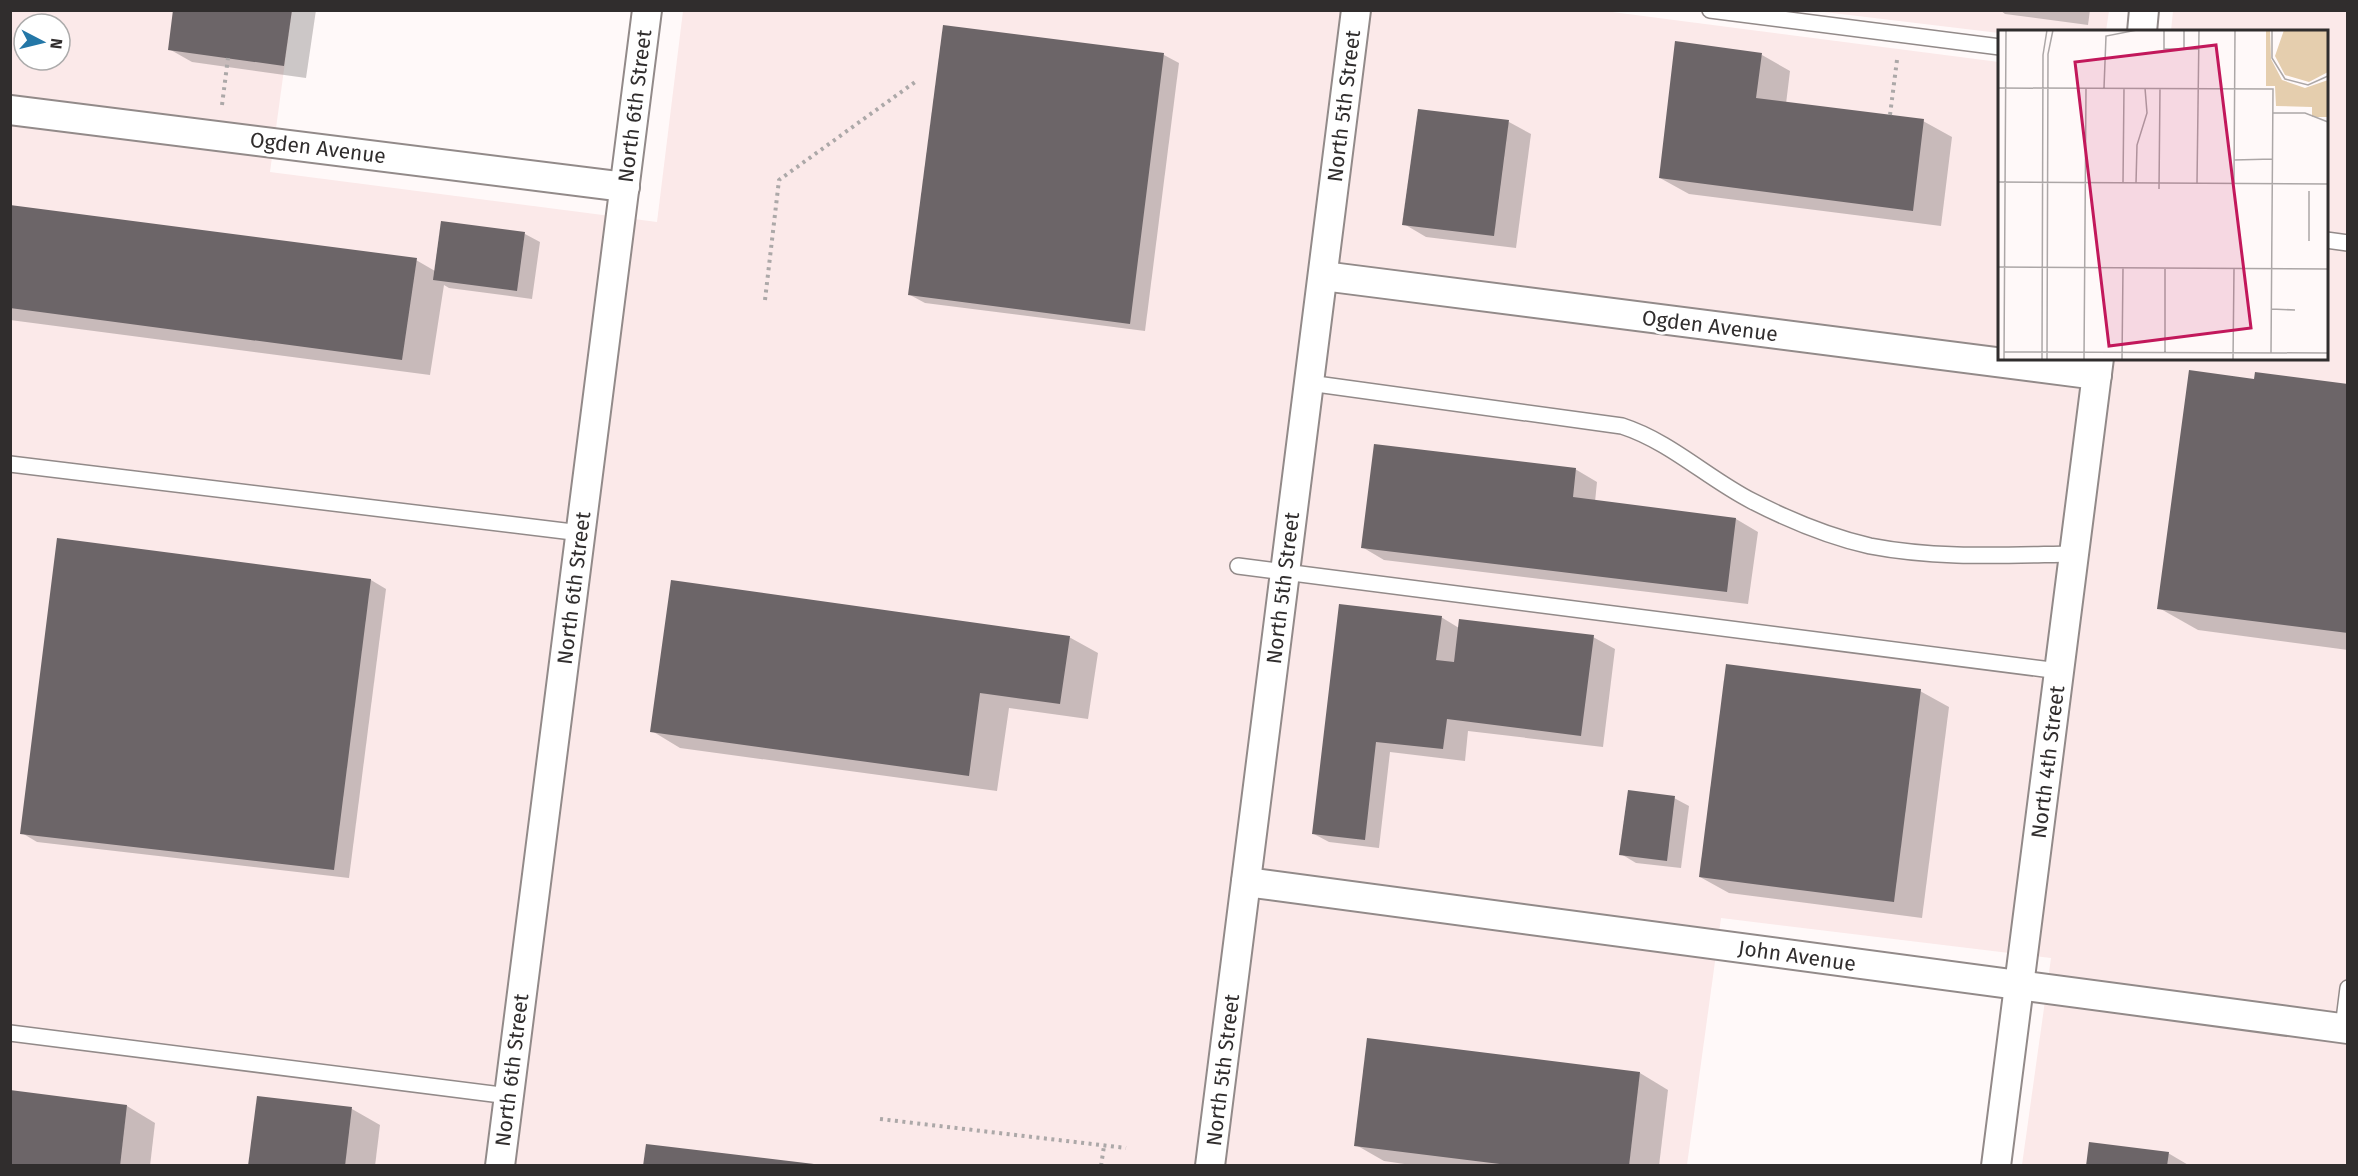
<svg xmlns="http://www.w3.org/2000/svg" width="2358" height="1176" font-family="'Fira Sans',sans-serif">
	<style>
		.built { fill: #fbe9e9; fill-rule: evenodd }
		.shadow { fill: #0003 }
		.building { fill: #6c6568 }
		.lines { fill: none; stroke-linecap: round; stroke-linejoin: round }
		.lane-casing { stroke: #928a89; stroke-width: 18 }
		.street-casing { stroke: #928a89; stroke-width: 32 }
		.path { stroke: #aca8a8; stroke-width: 4; stroke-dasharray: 3 4.5; stroke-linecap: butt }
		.lane { stroke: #fff; stroke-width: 15 }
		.street { stroke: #fff; stroke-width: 28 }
		.labels { text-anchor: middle; stroke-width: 6; stroke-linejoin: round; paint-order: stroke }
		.street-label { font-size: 21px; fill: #302d2d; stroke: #fff }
		.inset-road { fill: none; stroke: #aca7a7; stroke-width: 1.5 }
		.view { fill: #c2185b; fill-opacity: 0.15; stroke: #c2185b; stroke-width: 3 }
		.inset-edge { fill: none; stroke: #302d2d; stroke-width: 3 }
	</style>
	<rect width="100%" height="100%" fill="#fff9f9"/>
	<g class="built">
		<path d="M1597,10l402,52 1,296h326v-326l-155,-1 2,-20h174v1154h-325l29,-207 -330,-40 -34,247h-1676l-1,-1154h282l-22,161 387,50 26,-211zM24,24h36v36h-36z"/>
		<path d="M1816,11h293l-3,20 -107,2z"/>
	</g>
	<g class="shadow">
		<path d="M175,10h141l-10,68 -114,-16 -23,-13z"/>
		<path d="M2000,10h90l-2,15 -83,-11z"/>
		<path d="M944,27l220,28 15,8 -34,268 -220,-28 -15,-8z"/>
		<path d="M1762,55l28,16 -4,33 137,17 29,16 -11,89 -252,-32 -29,-16z"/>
		<path d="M1509,122l22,12 -15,114 -90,-11 -22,-13z"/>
		<path d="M10,206l406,54 19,11 90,-37 15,8 -8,57 -83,-11 -5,-3 -14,90 -420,-55z"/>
		<path d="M2255,380l93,5v265l-150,-20 -39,-22z"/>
		<path d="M1575,469l22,13 -2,20 141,17 22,13 -10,72 -364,-44 -22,-13z"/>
		<path d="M58,539l313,41 15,9 -37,289 -312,-36 -15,-9z"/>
		<path d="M1441,617l18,11 134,9 22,12 -12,98 -135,-16 -3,30 -75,-9 -11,96 -50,-6 -15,-8z"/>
		<path d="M1069,637l29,16 -10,66 -79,-11 -12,83 -317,-43 -28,-17z"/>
		<path d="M1920,691l29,16 -27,211 -193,-25 -29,-16z"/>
		<path d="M1674,798l15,8 -8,62 -45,-5 -15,-9z"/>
		<path d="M1640,1073l28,17 -9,76h-241l-34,-5 -28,-16z"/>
		<path d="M10,1092l117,14 28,17 -5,43h-140z"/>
		<path d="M258,1097l94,12 28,16 -5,41h-126z"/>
		<path d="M2168,1153l22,13h-103z"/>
	</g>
	<g class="building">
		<path d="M173,10h119l-8,56 -116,-16z"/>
		<path d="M943,25l221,28 -34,271 -222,-29z"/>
		<path d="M1675,41l87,12 -6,45 168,21 -11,92 -254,-33z"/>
		<path d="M1418,109l91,11 -15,116 -92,-11z"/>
		<path d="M10,205l407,53 -15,102 -392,-52z"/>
		<path d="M441,221l84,11 -8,59 -84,-11z"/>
		<path d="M2189,370l65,9 1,-7 93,12v249l-191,-24z"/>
		<path d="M1374,444l202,24 -3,29 163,21 -9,74 -366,-44z"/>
		<path d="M57,538l314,41 -37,291 -314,-36z"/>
		<path d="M671,580l399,56 -10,68 -80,-11 -11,83 -319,-44z"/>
		<path d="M1339,604l103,12 -6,44 18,2 5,-43 135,16 -13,101 -134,-17 -4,30 -67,-7 -11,98 -53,-6z"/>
		<path d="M1726,664l195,25 -27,213 -195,-25z"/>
		<path d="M1628,790l47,6 -8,65 -48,-6z"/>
		<path d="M1367,1038l273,34 -11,94h-113l-162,-20z"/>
		<path d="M10,1090l117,15 -7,61h-110z"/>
		<path d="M257,1096l95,11 -7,59h-97z"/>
		<path d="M2089,1142l80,10 -2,14h-81z"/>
		<path d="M646,1144l168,20v2h-171z"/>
	</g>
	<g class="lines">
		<g class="lane-casing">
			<g id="lane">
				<path d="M1710,10l290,37"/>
				<path d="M2326,240l22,3"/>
				<path d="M1309,383l313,43c49,16 85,52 130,75 37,19 78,36 118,45 67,13 137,9 204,8"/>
				<path d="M10,464l571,69"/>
				<path d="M1238,566l821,105"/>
				<path d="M2343,1028l5,-40"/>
				<path d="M10,1033l499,63"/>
			</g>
		</g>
		<g class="street-casing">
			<g id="street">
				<path d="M2142,32l2,-22"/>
				<path d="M10,110l615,77"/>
				<path d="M1323,276l774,99"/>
				<path d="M1246,882l1102,147"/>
				<path d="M500,1166l147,-1156"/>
				<path d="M1210,1166l146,-1156"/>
				<path d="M1996,1166l103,-808"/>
			</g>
		</g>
		<g class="path">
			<path d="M222,105l6,-47"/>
			<path d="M1890,115l7,-55"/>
			<path d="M765,300l14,-120 136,-98"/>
			<path d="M880,1119l246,29"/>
			<path d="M1101,1166l3,-20"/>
		</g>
		<use href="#lane" class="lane"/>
		<use href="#street" class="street"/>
	</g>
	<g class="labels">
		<g class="street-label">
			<text transform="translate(635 106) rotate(-83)" y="7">North 6th Street</text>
			<text transform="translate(1344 106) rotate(-83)" y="7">North 5th Street</text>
			<text transform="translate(318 148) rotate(7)" y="7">Ogden Avenue</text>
			<text transform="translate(1710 326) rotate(7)" y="7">Ogden Avenue</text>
			<text transform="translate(574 588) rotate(-83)" y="7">North 6th Street</text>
			<text transform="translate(1283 588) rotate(-83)" y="7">North 5th Street</text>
			<text transform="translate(2048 762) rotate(-83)" y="7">North 4th Street</text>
			<text transform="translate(1797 956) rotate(8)" y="7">John Avenue</text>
			<text transform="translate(512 1070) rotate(-83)" y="7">North 6th Street</text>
			<text transform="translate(1223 1070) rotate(-83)" y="7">North 5th Street</text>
		</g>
	</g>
	<g transform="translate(1998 30)">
		<rect width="330" height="330" fill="#fff9f9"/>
		<path d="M268,0h4l1,29 11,21 23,8 23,-8v37h-16v-10l-36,-1 -1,-20h-9zM286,0h44v42l-19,10 -24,-7 -10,-19z" fill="#e5ceae"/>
		<path class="inset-road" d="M166,0v19h34M274,0v28l13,21 23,6 20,-9M186,19v-19M0,58l275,1 -2,264M106,58l2,-52 31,-6M275,83h32l23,9M236,130l39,-1M0,152l330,2M125,153l1,-95M138,153l1,-38 10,-32 -2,-25M199,153l2,-153M236,153l1,-153M161,159l1,-101M311,211v-50M0,237l330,2M167,238v84M273,279l24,1M6,322l324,1M6,330l2,-330M44,330l1,-305 4,-25M49,330l1,-306 5,-24M86,330l2,-272M124,330l1,-92M235,330l1,-91"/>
		<path class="view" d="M218,15l35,283 -142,18 -34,-284z"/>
		<rect width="330" height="330" class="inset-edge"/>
	</g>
	<rect width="2358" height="1176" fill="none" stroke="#302d2d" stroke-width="24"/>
	<g transform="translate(42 42) rotate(97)"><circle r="28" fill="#ffffff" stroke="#acabab" stroke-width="1.5"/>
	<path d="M0-4.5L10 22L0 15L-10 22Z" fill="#2477a7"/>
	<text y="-9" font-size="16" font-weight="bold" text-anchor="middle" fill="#302d2d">N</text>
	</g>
</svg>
